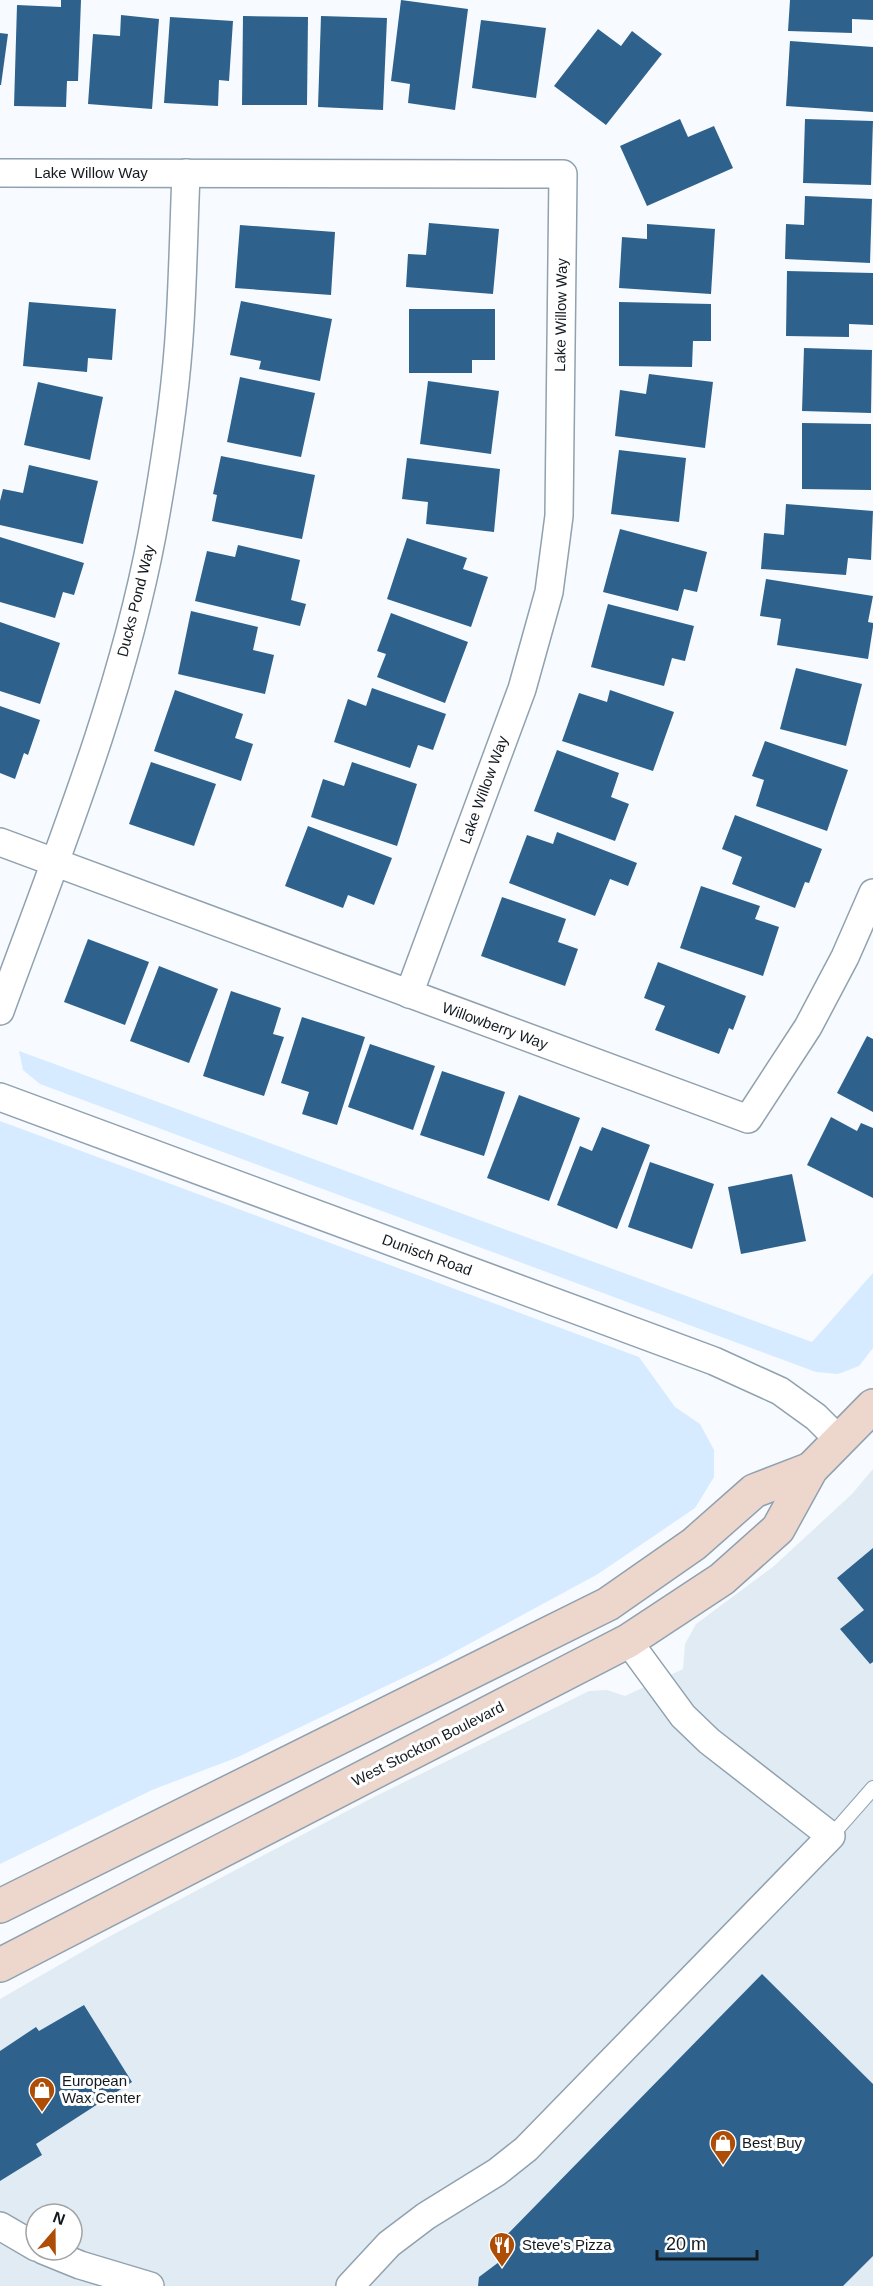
<svg xmlns="http://www.w3.org/2000/svg" width="873" height="2286" font-family="Helvetica,sans-serif">
	<style>
		.built { fill: #e1ebf3; fill-rule: evenodd }
		.green { fill: #d6ebff }
		.building { fill: #2e628d }
		.lines { fill: none; stroke-linecap: round; stroke-linejoin: round }
		.lane-casing { stroke: #90a1af; stroke-width: 16 }
		.street-casing { stroke: #90a1af; stroke-width: 30 }
		.secondary-casing { stroke: #90a1af; stroke-width: 36 }
		.lane { stroke: #fff; stroke-width: 14 }
		.street { stroke: #fff; stroke-width: 27 }
		.secondary { stroke: #edd7cc; stroke-width: 33 }
		.labels { text-anchor: middle; stroke-width: 6; stroke-linejoin: round; paint-order: stroke }
		.street-label { font-size: 15px; fill: #131a1f; stroke: #fff }
		.poi-label { font-size: 15px; fill: #131a1f; stroke: #fff; text-anchor: start }
	</style>
	<rect width="100%" height="100%" fill="#f7fafe"/>
	<path class="built" d="M873,1469v817h-873v-287l101,-58 269,-142 219,-108 18,-1 18,6 58,-27 2,-25 11,-20 78,-58 78,-72zM36,2214h36v36h-36z"/>
	<g class="green">
		<path d="M19,1051l793,291 61,-69v75l-14,18 -21,8 -22,-2 -776,-288 -17,-14z"/>
		<path d="M0,1121l639,236 36,50 25,17 14,26v27l-19,31 -97,66 -166,90 -194,93 -86,33 -152,74z"/>
	</g>
	<g class="building">
		<path d="M61,0h20l-3,81h-11l-1,26 -52,-1 3,-101 44,2z"/>
		<path d="M401,0l67,9 -13,101 -47,-7 2,-19 -19,-3z"/>
		<path d="M790,0h83v20l-21,-1v14l-64,-2z"/>
		<path d="M121,15l38,4 -7,90 -64,-5 5,-70 27,2z"/>
		<path d="M243,16l65,1 -1,88h-65z"/>
		<path d="M321,16l66,2 -4,92 -65,-3z"/>
		<path d="M170,17l63,4 -4,60 -10,-1 -1,26 -54,-3z"/>
		<path d="M481,20l65,8 -10,70 -64,-10z"/>
		<path d="M598,29l23,17 11,-15 30,23 -56,71 -52,-39z"/>
		<path d="M0,33l8,1 -7,51h-1z"/>
		<path d="M790,41l83,6v65l-87,-6z"/>
		<path d="M680,119l8,18 26,-11 19,42 -86,38 -27,-60z"/>
		<path d="M805,119l68,2 -2,64 -68,-2z"/>
		<path d="M805,196l67,3 -2,64 -85,-4 1,-35 18,1z"/>
		<path d="M429,223l70,6 -6,65 -87,-7 2,-33 18,1z"/>
		<path d="M647,224l68,5 -4,65 -92,-6 3,-51 25,2z"/>
		<path d="M240,225l95,7 -4,63 -96,-7z"/>
		<path d="M787,271l86,2v52l-24,-1v13l-63,-1z"/>
		<path d="M241,301l91,18 -12,62 -61,-12 2,-8 -31,-6z"/>
		<path d="M29,302l87,7 -4,51 -24,-2 -1,14 -64,-6z"/>
		<path d="M619,302l92,2v37h-18l-1,26 -73,-1z"/>
		<path d="M409,309h86v51h-23v13h-63z"/>
		<path d="M804,348l68,2 -1,63 -69,-2z"/>
		<path d="M649,374l64,8 -8,66 -90,-12 5,-46 26,4z"/>
		<path d="M240,377l75,16 -14,64 -74,-15z"/>
		<path d="M428,381l71,10 -8,63 -71,-10z"/>
		<path d="M38,382l65,15 -13,63 -66,-15z"/>
		<path d="M802,423l69,1v66l-69,-1z"/>
		<path d="M619,450l67,8 -7,64 -68,-8z"/>
		<path d="M221,456l94,19 -13,64 -90,-18 5,-26 -4,-1z"/>
		<path d="M407,458l93,11 -6,63 -68,-8 2,-22 -26,-3z"/>
		<path d="M29,465l69,16 -15,63 -83,-19v-24l3,-12 20,4z"/>
		<path d="M786,504l87,7 -2,49 -23,-2 -2,17 -85,-6 3,-36 20,2z"/>
		<path d="M620,529l87,23 -10,40 -13,-3 -6,22 -75,-19z"/>
		<path d="M0,537l84,26 -10,32 -11,-3 -8,26 -55,-16z"/>
		<path d="M407,538l60,20 -4,11 25,8 -17,50 -84,-28z"/>
		<path d="M238,545l62,15 -9,40 15,4 -6,22 -105,-25 12,-50 28,6z"/>
		<path d="M766,579l107,17 -5,26 5,1v4l-5,32 -91,-14 4,-26 -21,-3z"/>
		<path d="M608,604l86,22 -9,35 -13,-3 -8,28 -73,-19z"/>
		<path d="M191,611l67,16 -5,23 21,5 -9,39 -87,-20z"/>
		<path d="M391,613l77,29 -23,61 -68,-26 9,-23 -9,-3z"/>
		<path d="M0,622l60,21 -20,61 -40,-13z"/>
		<path d="M796,668l66,16 -16,62 -66,-17z"/>
		<path d="M372,688l74,26 -13,36 -15,-5 -8,23 -76,-26 14,-43 18,7z"/>
		<path d="M175,690l68,24 -8,24 18,6 -12,37 -87,-30z"/>
		<path d="M610,690l64,22 -21,59 -91,-30 17,-48 28,9z"/>
		<path d="M0,706l40,14 -12,35 -4,-2 -9,26 -15,-6z"/>
		<path d="M765,741l83,29 -21,61 -71,-25 8,-26 -12,-4z"/>
		<path d="M557,750l62,23 -8,24 18,7 -14,37 -81,-30z"/>
		<path d="M151,762l65,22 -22,62 -65,-22z"/>
		<path d="M352,762l65,22 -20,62 -86,-29 12,-38 21,7z"/>
		<path d="M735,815l87,34 -13,34 -4,-1 -10,26 -63,-24 10,-27 -20,-8z"/>
		<path d="M308,826l84,32 -18,47 -26,-10 -5,13 -58,-22z"/>
		<path d="M557,832l80,31 -9,23 -18,-7 -15,37 -86,-33 18,-48 26,9z"/>
		<path d="M701,886l59,20 -5,13 24,8 -16,49 -83,-28z"/>
		<path d="M502,897l64,22 -8,23 20,7 -13,37 -84,-30z"/>
		<path d="M88,939l61,23 -24,63 -61,-23z"/>
		<path d="M658,962l88,34 -13,34 -4,-2 -10,26 -64,-24 10,-24 -21,-8z"/>
		<path d="M159,966l59,23 -29,74 -59,-22z"/>
		<path d="M231,991l50,17 -8,26 11,3 -20,59 -61,-20z"/>
		<path d="M302,1017l63,20 -28,88 -35,-11 7,-22 -28,-9z"/>
		<path d="M867,1036l6,3v73l-36,-19z"/>
		<path d="M370,1044l65,22 -22,64 -65,-23z"/>
		<path d="M442,1071l63,21 -21,64 -64,-21z"/>
		<path d="M519,1095l61,23 -31,83 -62,-23z"/>
		<path d="M831,1117l26,14 4,-8 12,5v70l-66,-33z"/>
		<path d="M602,1127l48,18 -33,84 -60,-24 23,-59 12,5z"/>
		<path d="M650,1162l64,22 -22,65 -64,-22z"/>
		<path d="M792,1174l14,67 -65,13 -13,-67z"/>
		<path d="M873,1548v114l-3,2 -30,-35 24,-19 -27,-32z"/>
		<path d="M762,1974l111,110v172l-30,30h-365l1,-9 24,-18 -10,-10z"/>
		<path d="M84,2005l48,77 -96,62 6,11 -42,26v-130l36,-24 3,4z"/>
	</g>
	<g class="lines">
		<g class="lane-casing">
			<path id="lane" d="M831,1836l42,-48"/>
		</g>
		<g class="street-casing">
			<g id="street">
				<path d="M0,173l563,1 -4,342 -10,76 -27,97 -113,305"/>
				<path d="M0,842l748,277 60,-92 37,-70 28,-64"/>
				<path d="M0,1011c57,-156 121,-312 152,-476 13,-70 24,-141 28,-212 3,-50 4,-100 6,-150"/>
				<path d="M0,1097l714,264 66,30 36,26 23,23"/>
				<path d="M0,2226l36,21"/>
				<path d="M43,2250l37,15 70,21"/>
				<path d="M350,2286l39,-42 37,-28 71,-44 29,-23 305,-313 -122,-95 -26,-25 -55,-75"/>
			</g>
		</g>
		<g class="secondary-casing">
			<g id="secondary">
				<path d="M0,1906l608,-302 86,-60 60,-53 57,-22"/>
				<path d="M0,1965l628,-324 94,-62 56,-50 33,-60 62,-63"/>
			</g>
		</g>
		<use href="#lane" class="lane"/>
		<use href="#street" class="street"/>
		<use href="#secondary" class="secondary"/>
	</g>
	<defs>
		<g id="shop-pin" transform="scale(1.35)"><path d="M0 17L-7.5 6A9.5 9.5 0 1 1 7.5 6Z" fill="#ae4e06" stroke="#fff"/><path d="M-5-2.5h2.3a2.7 3.5 0 0 1 5.4 0H5L5.5 6h-11ZM-1.5-2.5h3a1.5 2.3 0 0 0-3 0Z" fill="#fff"/></g>
		<g id="restaurant-pin" transform="scale(1.35)"><path d="M0 17L-7.5 6A9.5 9.5 0 1 1 7.5 6Z" fill="#ae4e06" stroke="#fff"/><path d="M-5-6h1v4h1v-4h1v4h1v-4h1v5L-1.5 .5V6h-2V.5L-5-1ZM5-6V6H3V1.5H1.5Q1.5-4 5-6Z" fill="#fff"/></g>
	</defs>
	<g fill-rule="evenodd">
		<use href="#shop-pin" x="42" y="2090"/>
		<use href="#shop-pin" x="723" y="2143"/>
		<use href="#restaurant-pin" x="502" y="2245"/>
	</g>
	<g class="labels">
		<g class="street-label">
			<text x="91" y="178">Lake Willow Way</text>
			<text transform="translate(561 315) rotate(-89)" y="5">Lake Willow Way</text>
			<text transform="translate(136 601) rotate(-76)" y="5">Ducks Pond Way</text>
			<text transform="translate(484 790) rotate(-70)" y="5">Lake Willow Way</text>
			<text transform="translate(495 1026) rotate(20)" y="5">Willowberry Way</text>
			<text transform="translate(427 1255) rotate(20)" y="5">Dunisch Road</text>
			<text transform="translate(428 1744) rotate(-27)" y="5">West Stockton Boulevard</text>
		</g>
		<g class="poi-label">
			<text x="62" y="2086">European<tspan x="62" dy="17">Wax Center</tspan></text>
			<text x="742" y="2148">Best Buy</text>
			<text x="522" y="2250">Steve's Pizza</text>
		</g>
	</g>
	<g transform="translate(54 2232) rotate(20)"><circle r="28" fill="#ffffff" stroke="#a1a3a5" stroke-width="1.5"/>
	<path d="M0-4.5L10 22L0 15L-10 22Z" fill="#ae4e06"/>
	<text y="-9" font-size="16" font-weight="bold" text-anchor="middle" fill="#131a1f">N</text>
	</g>
	<path d="M657 2250v9h100v-9" fill="none" stroke="#131a1f" stroke-width="3"/>
	<text x="666" y="2250" font-size="18" fill="#131a1f" stroke="#ffffff" stroke-width="4.5" paint-order="stroke">20 m</text>
</svg>
